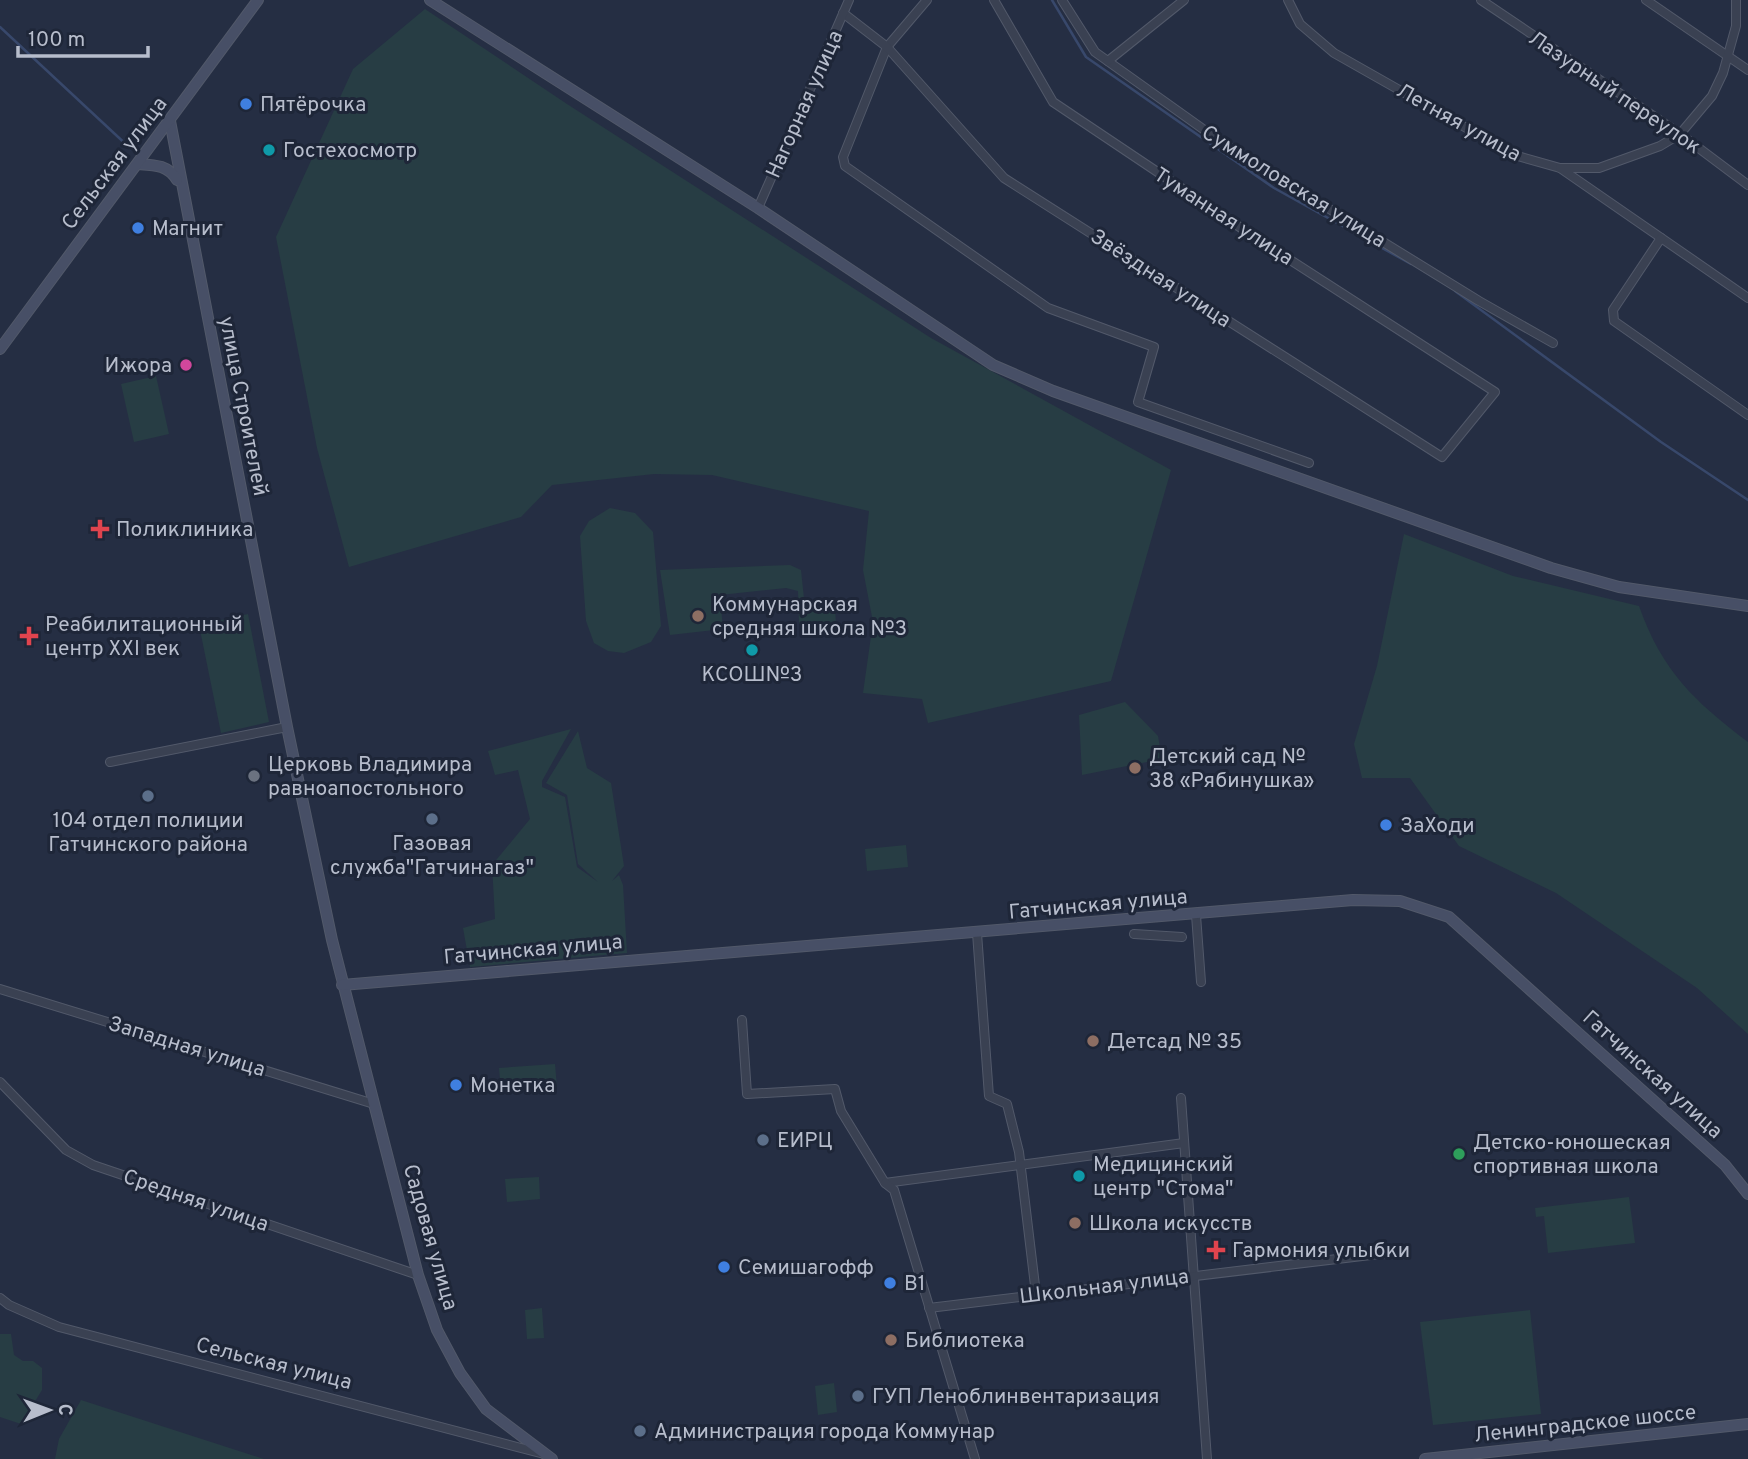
<svg xmlns="http://www.w3.org/2000/svg" width="1748" height="1459" font-family="Overpass,sans-serif">
	<style>
		.green { fill: #273d44 }
		.lines { fill: none; stroke-linecap: round; stroke-linejoin: round }
		.stream { stroke: #38486b; stroke-width: 2.5 }
		.street-casing { stroke: #52596a; stroke-width: 10 }
		.secondary-casing { stroke: #52596a; stroke-width: 12 }
		.street { stroke: #3a4152; stroke-width: 8 }
		.secondary { stroke: #474f66; stroke-width: 10 }
		.shop-dot { fill: #3f7fe0; stroke: #1e2638; stroke-width: 2.5 }
		.culture-dot { fill: #0f9aa8; stroke: #1e2638; stroke-width: 2.5 }
		.hotel-dot { fill: #d1479c; stroke: #1e2638; stroke-width: 2.5 }
		.health-dot { fill: #e0444e; stroke: #1e2638; stroke-width: 2.5 }
		.education-dot { fill: #8d6e63; stroke: #1e2638; stroke-width: 2.5 }
		.worship-dot { fill: #6b7280; stroke: #1e2638; stroke-width: 2.5 }
		.service-dot { fill: #5c6f8a; stroke: #1e2638; stroke-width: 2.5 }
		.leisure-dot { fill: #2e9e5b; stroke: #1e2638; stroke-width: 2.5 }
		.labels { text-anchor: middle; stroke-width: 6; stroke-linejoin: round; paint-order: stroke }
		.street-label { font-size: 21px; fill: #b7bdcc; stroke: #1e2638 }
		.poi-label { font-size: 21px; fill: #b7bdcc; stroke: #1e2638; text-anchor: start }
	</style>
	<rect width="100%" height="100%" fill="#252e43"/>
	<g class="green">
		<path d="M425,9l142,95 364,234 240,132 -60,211 -183,42 -6,-24 -59,-6 10,-71 -10,-52 6,-59 -157,-36 -58,-1 -102,11 -31,32 -172,50 -32,-119 -41,-211 77,-168z"/>
		<path d="M156,376l13,58 -35,8 -13,-58z"/>
		<path d="M610,508l25,5 18,19 8,94 -10,16 -27,11 -16,-2 -14,-8 -8,-22 -6,-85 9,-15z"/>
		<path d="M1404,534l109,42 126,30c23,65 55,95 109,136v292l-51,-46 -141,-95 -97,-47 -49,-68h-48l-8,-34 23,-78z"/>
		<path d="M790,565l11,5 4,38h30l1,16h-37l-1,-33 -12,-3 -66,7 3,34 -53,6 -10,-65z"/>
		<path d="M248,614l21,108 -48,11 -22,-108z"/>
		<path d="M1125,702l33,34 4,23 -80,16 -3,-60z"/>
		<path d="M571,729l-29,52v6l23,10 12,70 21,15 -20,-18 -11,-69 -21,-12 32,-52 9,37 24,15 13,83 -12,15 7,-6 4,10 4,68 -157,14 -7,-39 32,-9 -3,-54 38,-46 -12,-49 -23,5 -7,-24z"/>
		<path d="M906,845l2,22 -41,4 -2,-22z"/>
		<path d="M555,1064l2,23 -56,4 -2,-23z"/>
		<path d="M539,1177l1,22 -33,3 -2,-23z"/>
		<path d="M1629,1197l6,46 -87,10 -4,-37 -8,1 -1,-9z"/>
		<path d="M542,1308l2,30 -17,1 -2,-29z"/>
		<path d="M1530,1310l11,104 -108,11 -13,-103z"/>
		<path d="M0,1334h11l3,21 9,6h10l9,7v22l-21,34 -21,-7z"/>
		<path d="M834,1383l3,29 -19,3 -3,-29z"/>
		<path d="M81,1400l183,59h-209l4,-20z"/>
	</g>
	<g class="lines">
		<g class="stream">
			<path d="M1052,0l34,57 188,131 137,76"/>
			<path d="M0,27l131,122"/>
			<path d="M1455,291l206,151 87,58"/>
		</g>
		<g class="street-casing">
			<g id="street">
				<path d="M927,0l-40,47 -44,110 2,9 203,142 106,39 -16,55 171,61"/>
				<path d="M1062,0l33,52 129,92 255,157 74,42"/>
				<path d="M1288,0l12,24 34,29 180,102 46,13 188,130"/>
				<path d="M1481,0l199,134 68,51"/>
				<path d="M1646,0l102,70"/>
				<path d="M843,13l44,34 117,131 438,279 53,-65 -245,-158 -197,-132 -59,-102"/>
				<path d="M1108,61l76,-61"/>
				<path d="M1560,168h39l61,-22 20,-12 32,-38 11,-23 13,-47v-26"/>
				<path d="M758,208l91,-208"/>
				<path d="M1661,238l-48,72 1,11 134,94"/>
				<path d="M110,762l177,-35"/>
				<path d="M1196,915l5,67"/>
				<path d="M977,933l12,163 18,8 12,48 17,142"/>
				<path d="M1134,934l48,3"/>
				<path d="M0,989l374,115"/>
				<path d="M742,1020l5,74 88,-5 6,22 44,72 299,-40"/>
				<path d="M0,1082l66,68 27,15 325,110"/>
				<path d="M1181,1098l26,361"/>
				<path d="M885,1183l9,7 81,269"/>
				<path d="M0,1298l9,7 50,22 485,127"/>
				<path d="M929,1308l475,-57"/>
			</g>
		</g>
		<g class="secondary-casing">
			<g id="secondary">
				<path d="M430,0l328,208 235,157 60,26 498,177 68,19 129,19"/>
				<path d="M170,121l117,606 45,213 86,335 19,55 23,43 26,36 66,50"/>
				<path d="M138,164c17,1 30,1 39,16"/>
				<path d="M0,349l258,-349"/>
				<path d="M342,985l1011,-85 47,1 49,16 276,248 23,29"/>
				<path d="M1425,1459l323,-35"/>
			</g>
		</g>
		<use href="#street" class="street"/>
		<use href="#secondary" class="secondary"/>
	</g>
	<g class="shop-dot">
		<circle cx="246" cy="104" r="7"/>
		<circle cx="138" cy="228" r="7"/>
		<circle cx="1386" cy="825" r="7"/>
		<circle cx="456" cy="1085" r="7"/>
		<circle cx="724" cy="1267" r="7"/>
		<circle cx="890" cy="1283" r="7"/>
	</g>
	<g class="culture-dot">
		<circle cx="269" cy="150" r="7"/>
		<circle cx="752" cy="650" r="7"/>
		<circle cx="1079" cy="1176" r="7"/>
	</g>
	<circle class="hotel-dot" cx="186" cy="365" r="7"/>
	<g class="health-dot">
		<path d="M96.5 518.5h7v7h7v7h-7v7h-7v-7h-7v-7h7z"/>
		<path d="M25.5 625.5h7v7h7v7h-7v7h-7v-7h-7v-7h7z"/>
		<path d="M1212.5 1239.5h7v7h7v7h-7v7h-7v-7h-7v-7h7z"/>
	</g>
	<g class="education-dot">
		<circle cx="698" cy="616" r="7"/>
		<circle cx="1135" cy="768" r="7"/>
		<circle cx="1093" cy="1041" r="7"/>
		<circle cx="1075" cy="1223" r="7"/>
		<circle cx="891" cy="1340" r="7"/>
	</g>
	<circle class="worship-dot" cx="254" cy="776" r="7"/>
	<g class="service-dot">
		<circle cx="148" cy="796" r="7"/>
		<circle cx="432" cy="819" r="7"/>
		<circle cx="763" cy="1140" r="7"/>
		<circle cx="858" cy="1396" r="7"/>
		<circle cx="640" cy="1431" r="7"/>
	</g>
	<circle class="leisure-dot" cx="1459" cy="1154" r="7"/>
	<g class="labels">
		<g class="street-label">
			<text transform="translate(1615 92) rotate(34)" y="7">Лазурный переулок</text>
			<text transform="translate(804 104) rotate(-66)" y="7">Нагорная улица</text>
			<text transform="translate(1459 122) rotate(29)" y="7">Летняя улица</text>
			<text transform="translate(114 163) rotate(-53)" y="7">Сельская улица</text>
			<text transform="translate(1294 186) rotate(32)" y="7">Суммоловская улица</text>
			<text transform="translate(1224 216) rotate(33)" y="7">Туманная улица</text>
			<text transform="translate(1161 278) rotate(33)" y="7">Звёздная улица</text>
			<text transform="translate(244 406) rotate(79)" y="7">улица Строителей</text>
			<text transform="translate(1098 904) rotate(-5)" y="7">Гатчинская улица</text>
			<text transform="translate(533 949) rotate(-5)" y="7">Гатчинская улица</text>
			<text transform="translate(187 1046) rotate(17)" y="7">Западная улица</text>
			<text transform="translate(1653 1074) rotate(42)" y="7">Гатчинская улица</text>
			<text transform="translate(196 1200) rotate(19)" y="7">Средняя улица</text>
			<text transform="translate(431 1237) rotate(74)" y="7">Садовая улица</text>
			<text transform="translate(1104 1286) rotate(-7)" y="7">Школьная улица</text>
			<text transform="translate(274 1363) rotate(14)" y="7">Сельская улица</text>
			<text transform="translate(1585 1423) rotate(-6)" y="7">Ленинградское шоссе</text>
		</g>
		<g class="poi-label">
			<text x="260" y="111">Пятёрочка</text>
			<text x="283" y="157">Гостехосмотр</text>
			<text x="152" y="235">Магнит</text>
			<text x="172" y="372" text-anchor="end">Ижора</text>
			<text x="116" y="536">Поликлиника</text>
			<text x="712" y="611">Коммунарская<tspan x="712" dy="24">средняя школа №3</tspan></text>
			<text x="45" y="631">Реабилитационный<tspan x="45" dy="24">центр ХХI век</tspan></text>
			<text x="752" y="681" text-anchor="middle">КСОШ№3</text>
			<text x="1149" y="763">Детский сад №<tspan x="1149" dy="24">38 «Рябинушка»</tspan></text>
			<text x="268" y="771">Церковь Владимира<tspan x="268" dy="24">равноапостольного</tspan></text>
			<text x="148" y="827" text-anchor="middle">104 отдел полиции<tspan x="148" dy="24">Гатчинского района</tspan></text>
			<text x="1400" y="832">ЗаХоди</text>
			<text x="432" y="850" text-anchor="middle">Газовая<tspan x="432" dy="24">служба"Гатчинагаз"</tspan></text>
			<text x="1107" y="1048">Детсад № 35</text>
			<text x="470" y="1092">Монетка</text>
			<text x="777" y="1147">ЕИРЦ</text>
			<text x="1473" y="1149">Детско-юношеская<tspan x="1473" dy="24">спортивная школа</tspan></text>
			<text x="1093" y="1171">Медицинский<tspan x="1093" dy="24">центр "Стома"</tspan></text>
			<text x="1089" y="1230">Школа искусств</text>
			<text x="1232" y="1257">Гармония улыбки</text>
			<text x="738" y="1274">Семишагофф</text>
			<text x="904" y="1290">B1</text>
			<text x="905" y="1347">Библиотека</text>
			<text x="872" y="1403">ГУП Леноблинвентаризация</text>
			<text x="654" y="1438">Администрация города Коммунар</text>
		</g>
	</g>
	<g transform="translate(49 1410) rotate(89)" stroke="#1e2638" stroke-width="5" paint-order="stroke">
	<path d="M0-5L12 26L0 18L-12 26Z" fill="#b7bdcc"/>
	<text y="-10" font-size="19" font-weight="bold" text-anchor="middle" fill="#b7bdcc">С</text>
	</g>
	<path d="M18 46v10h130v-10" fill="none" stroke="#b7bdcc" stroke-width="3.5"/>
	<text x="28" y="46" font-size="21" fill="#b7bdcc" stroke="#1e2638" stroke-width="5" paint-order="stroke">100 m</text>
</svg>
